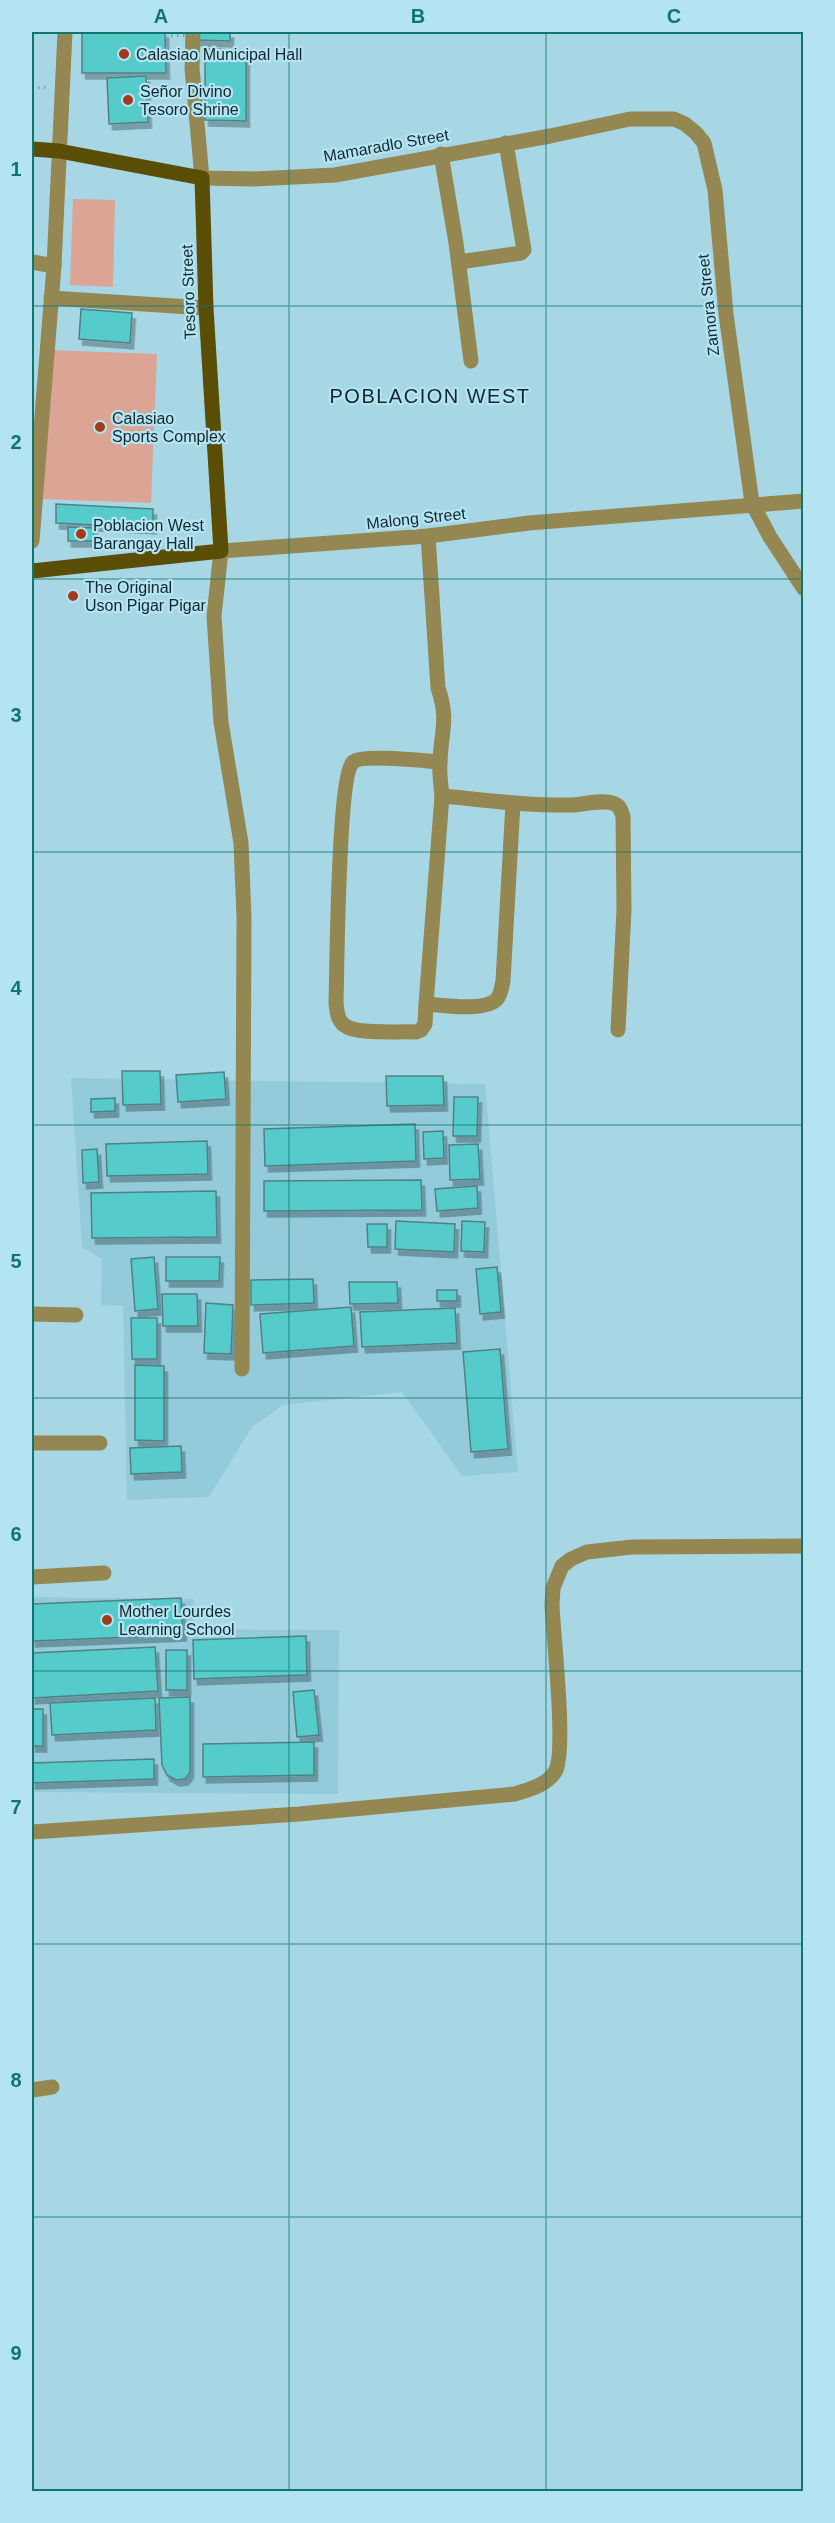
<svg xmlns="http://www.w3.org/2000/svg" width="835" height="2523" font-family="Helvetica,sans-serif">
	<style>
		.built { fill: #93cbdb }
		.green { fill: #dba494 }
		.building { fill: #56cbcc; stroke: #508282; stroke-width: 1.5; filter: url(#shadow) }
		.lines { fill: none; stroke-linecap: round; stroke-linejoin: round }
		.path { stroke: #789faa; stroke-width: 3; stroke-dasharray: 1.5 4.5; stroke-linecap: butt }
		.minor { stroke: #948752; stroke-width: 15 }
		.major { stroke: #5a4d06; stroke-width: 15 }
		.path-bridge { stroke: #789faa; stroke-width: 3; stroke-dasharray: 1.5 4.5; stroke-linecap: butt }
		.grid { fill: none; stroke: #0f766e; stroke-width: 1.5; stroke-opacity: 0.55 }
		.poi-dot { fill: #a13a1b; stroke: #b4e4f2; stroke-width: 2 }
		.labels { text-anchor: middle; stroke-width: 4.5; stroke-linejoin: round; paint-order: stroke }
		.poi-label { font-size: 16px; fill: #14272c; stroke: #b4e4f2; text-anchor: start }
		.street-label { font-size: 16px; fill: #14272c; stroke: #b4e4f2 }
		.quarter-label { font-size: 20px; letter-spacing: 1.5px; fill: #14272c; stroke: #b4e4f2 }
		.neatline { fill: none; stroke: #0f766e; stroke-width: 2 }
		.grid-label { font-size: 20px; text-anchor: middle; font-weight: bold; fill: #0f766e }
	</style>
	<defs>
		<filter id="shadow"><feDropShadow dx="3.5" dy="6" stdDeviation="0" flood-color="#0004"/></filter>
	</defs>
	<rect width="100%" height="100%" fill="#a7d7e5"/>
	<g class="built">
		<path d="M71,1078l414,6 33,388 -56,4 -60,-84 -119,13 -31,22 -43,70 -82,3 -4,-194 -22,-1 1,-46 -20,-12z"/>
		<path d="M32,1597l162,2v30l145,1 -1,164 -306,-2z"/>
	</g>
	<g class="green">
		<path d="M73,199l42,1 -2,87 -43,-2z"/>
		<path d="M48,350l109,4 -6,149 -108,-4z"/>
	</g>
	<g class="building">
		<path d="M82,32h83l1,41h-84z"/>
		<path d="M197,32h33v9l-33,-1z"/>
		<path d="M205,49l41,1v71l-41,-1z"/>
		<path d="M146,76l2,46 -39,2 -2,-46z"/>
		<path d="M81,309l51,4 -2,30 -51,-4z"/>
		<path d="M56,504l97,5v19l-97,-5z"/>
		<path d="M68,527l26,1v13h-26z"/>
		<path d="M122,1071h38l1,33 -38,1z"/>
		<path d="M224,1072l2,27 -48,3 -2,-27z"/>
		<path d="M386,1076h57l1,29 -57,1z"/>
		<path d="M454,1097h24l-1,39h-24z"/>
		<path d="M115,1098v13l-24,1v-13z"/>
		<path d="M415,1124l1,37 -151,5 -1,-37z"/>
		<path d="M443,1131l1,27 -20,1 -1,-27z"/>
		<path d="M207,1141l1,33 -101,2 -1,-32z"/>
		<path d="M478,1144l2,35 -30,1 -1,-35z"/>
		<path d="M97,1149l2,33 -16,1 -1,-33z"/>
		<path d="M421,1180l1,30 -158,1v-30z"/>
		<path d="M477,1186l1,22 -41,3 -2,-22z"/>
		<path d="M216,1191l1,46 -125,1 -1,-45z"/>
		<path d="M396,1221l59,3 -1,28 -59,-3z"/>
		<path d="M462,1221l23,1 -1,30 -23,-1z"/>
		<path d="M367,1224h20v23h-19z"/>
		<path d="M154,1257l4,52 -23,2 -4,-52z"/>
		<path d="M166,1257h54l-1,24h-53z"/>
		<path d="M497,1267l4,45 -21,2 -4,-45z"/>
		<path d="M313,1279l1,24 -63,2v-25z"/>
		<path d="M349,1282h48l1,21 -48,1z"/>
		<rect x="437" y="1290" width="20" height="11"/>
		<path d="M162,1294h35l1,32h-35z"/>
		<path d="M206,1303l27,2 -2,49 -27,-1z"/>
		<path d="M351,1307l3,39 -91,7 -3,-39z"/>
		<path d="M455,1308l2,35 -95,4 -2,-35z"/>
		<path d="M131,1318h26v41h-25z"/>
		<path d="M500,1349l8,100 -37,3 -8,-100z"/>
		<path d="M135,1365l29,1v75l-29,-1z"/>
		<path d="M181,1446l1,26 -51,2 -1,-26z"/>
		<path d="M181,1598l2,37 -151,6v-37z"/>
		<path d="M306,1636l1,39 -113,4 -1,-39z"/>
		<path d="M155,1647l3,44 -126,7v-45z"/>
		<rect x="166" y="1650" width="21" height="40"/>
		<path d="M314,1690l5,45 -22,2 -4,-45z"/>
		<path d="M190,1697v75l-5,7 -9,1 -9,-5 -5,-10 -3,-67z"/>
		<path d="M155,1698l1,32 -104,5 -2,-32z"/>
		<rect x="32" y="1709" width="11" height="37"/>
		<path d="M314,1742v33l-111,2v-33z"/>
		<path d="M154,1759v20l-122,4v-20z"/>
	</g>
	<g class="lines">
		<path class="path" d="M32,88l16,-1"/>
		<g class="minor">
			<path d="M193,32l-1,36 10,110 52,1 81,-4 215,-39 80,-17h44l11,5 11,9 8,10 11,47 11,124 26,189 18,34 34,52"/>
			<path d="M441,154l15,89 15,118"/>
			<path d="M32,262l22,4"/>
			<path d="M459,262l62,-9 3,-3 -18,-107"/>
			<path d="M51,298l155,10"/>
			<path d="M428,536l10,152c11,32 3,43 2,74 -1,11 1,23 2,34l-16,208c17,1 59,8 71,-5 4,-5 5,-13 6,-18l10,-178"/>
			<path d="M32,541l22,-275 11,-234"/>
			<path d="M442,796c43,4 87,10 131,9 12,-1 31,-6 42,-1 5,2 6,7 8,12l1,94 -6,120"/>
			<path d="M426,1004l-1,20 -4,6 -5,2c-17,-1 -60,3 -72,-7 -7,-6 -7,-14 -8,-22 1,-33 2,-227 17,-241 10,-8 72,-1 87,0"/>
			<path d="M32,1314l44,1"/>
			<path d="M242,1369l2,-452 -3,-74 -20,-121 -7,-106 7,-65 207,-15 101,-13 275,-22"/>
			<path d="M32,1443h68"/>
			<path d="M32,1577l72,-4"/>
			<path d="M32,1832l267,-18 216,-20c15,-5 30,-8 40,-22 12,-19 -2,-138 -3,-167l1,-17 9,-22 9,-7 16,-7 45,-5 172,-1"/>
			<path d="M32,2090l20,-3"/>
		</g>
		<path class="major" d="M32,149l27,2 143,27 4,130 15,243 -189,20"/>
		<path class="path-bridge" d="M165,36l32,-1"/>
	</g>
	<path class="grid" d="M289,32v2460M546,32v2460M32,306h772M32,579h772M32,852h772M32,1125h772M32,1398h772M32,1671h772M32,1944h772M32,2217h772"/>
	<g class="poi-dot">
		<circle cx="124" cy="54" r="6"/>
		<circle cx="128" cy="100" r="6"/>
		<circle cx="100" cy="427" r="6"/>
		<circle cx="81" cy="534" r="6"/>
		<circle cx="73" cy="596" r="6"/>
		<circle cx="107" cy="1620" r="6"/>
	</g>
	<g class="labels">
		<g class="poi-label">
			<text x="136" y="60">Calasiao Municipal Hall</text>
			<text x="140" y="97">Señor Divino<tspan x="140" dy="18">Tesoro Shrine</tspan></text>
			<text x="112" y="424">Calasiao<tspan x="112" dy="18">Sports Complex</tspan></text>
			<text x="93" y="531">Poblacion West<tspan x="93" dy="18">Barangay Hall</tspan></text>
			<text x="85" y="593">The Original<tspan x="85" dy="18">Uson Pigar Pigar</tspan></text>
			<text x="119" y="1617">Mother Lourdes<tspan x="119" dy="18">Learning School</tspan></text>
		</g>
		<g class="street-label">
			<text transform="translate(386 145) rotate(-10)" y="6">Mamaradlo Street</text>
			<text transform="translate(188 292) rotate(-92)" y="6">Tesoro Street</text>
			<text transform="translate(708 305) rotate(-96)" y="6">Zamora Street</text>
			<text transform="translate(416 518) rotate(-6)" y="6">Malong Street</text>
		</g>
		<g class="quarter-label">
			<text x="430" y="403">POBLACION WEST</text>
		</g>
	</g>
	<rect width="835" height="2523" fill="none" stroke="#b4e4f2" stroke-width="66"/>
	<rect x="33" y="33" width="769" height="2457" class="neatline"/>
	<g class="grid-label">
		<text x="161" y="23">A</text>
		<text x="418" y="23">B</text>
		<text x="674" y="23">C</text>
		<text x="16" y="176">1</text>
		<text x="16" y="449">2</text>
		<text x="16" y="722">3</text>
		<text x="16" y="995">4</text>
		<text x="16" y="1268">5</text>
		<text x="16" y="1541">6</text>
		<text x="16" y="1814">7</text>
		<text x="16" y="2087">8</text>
		<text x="16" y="2360">9</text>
	</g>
</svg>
